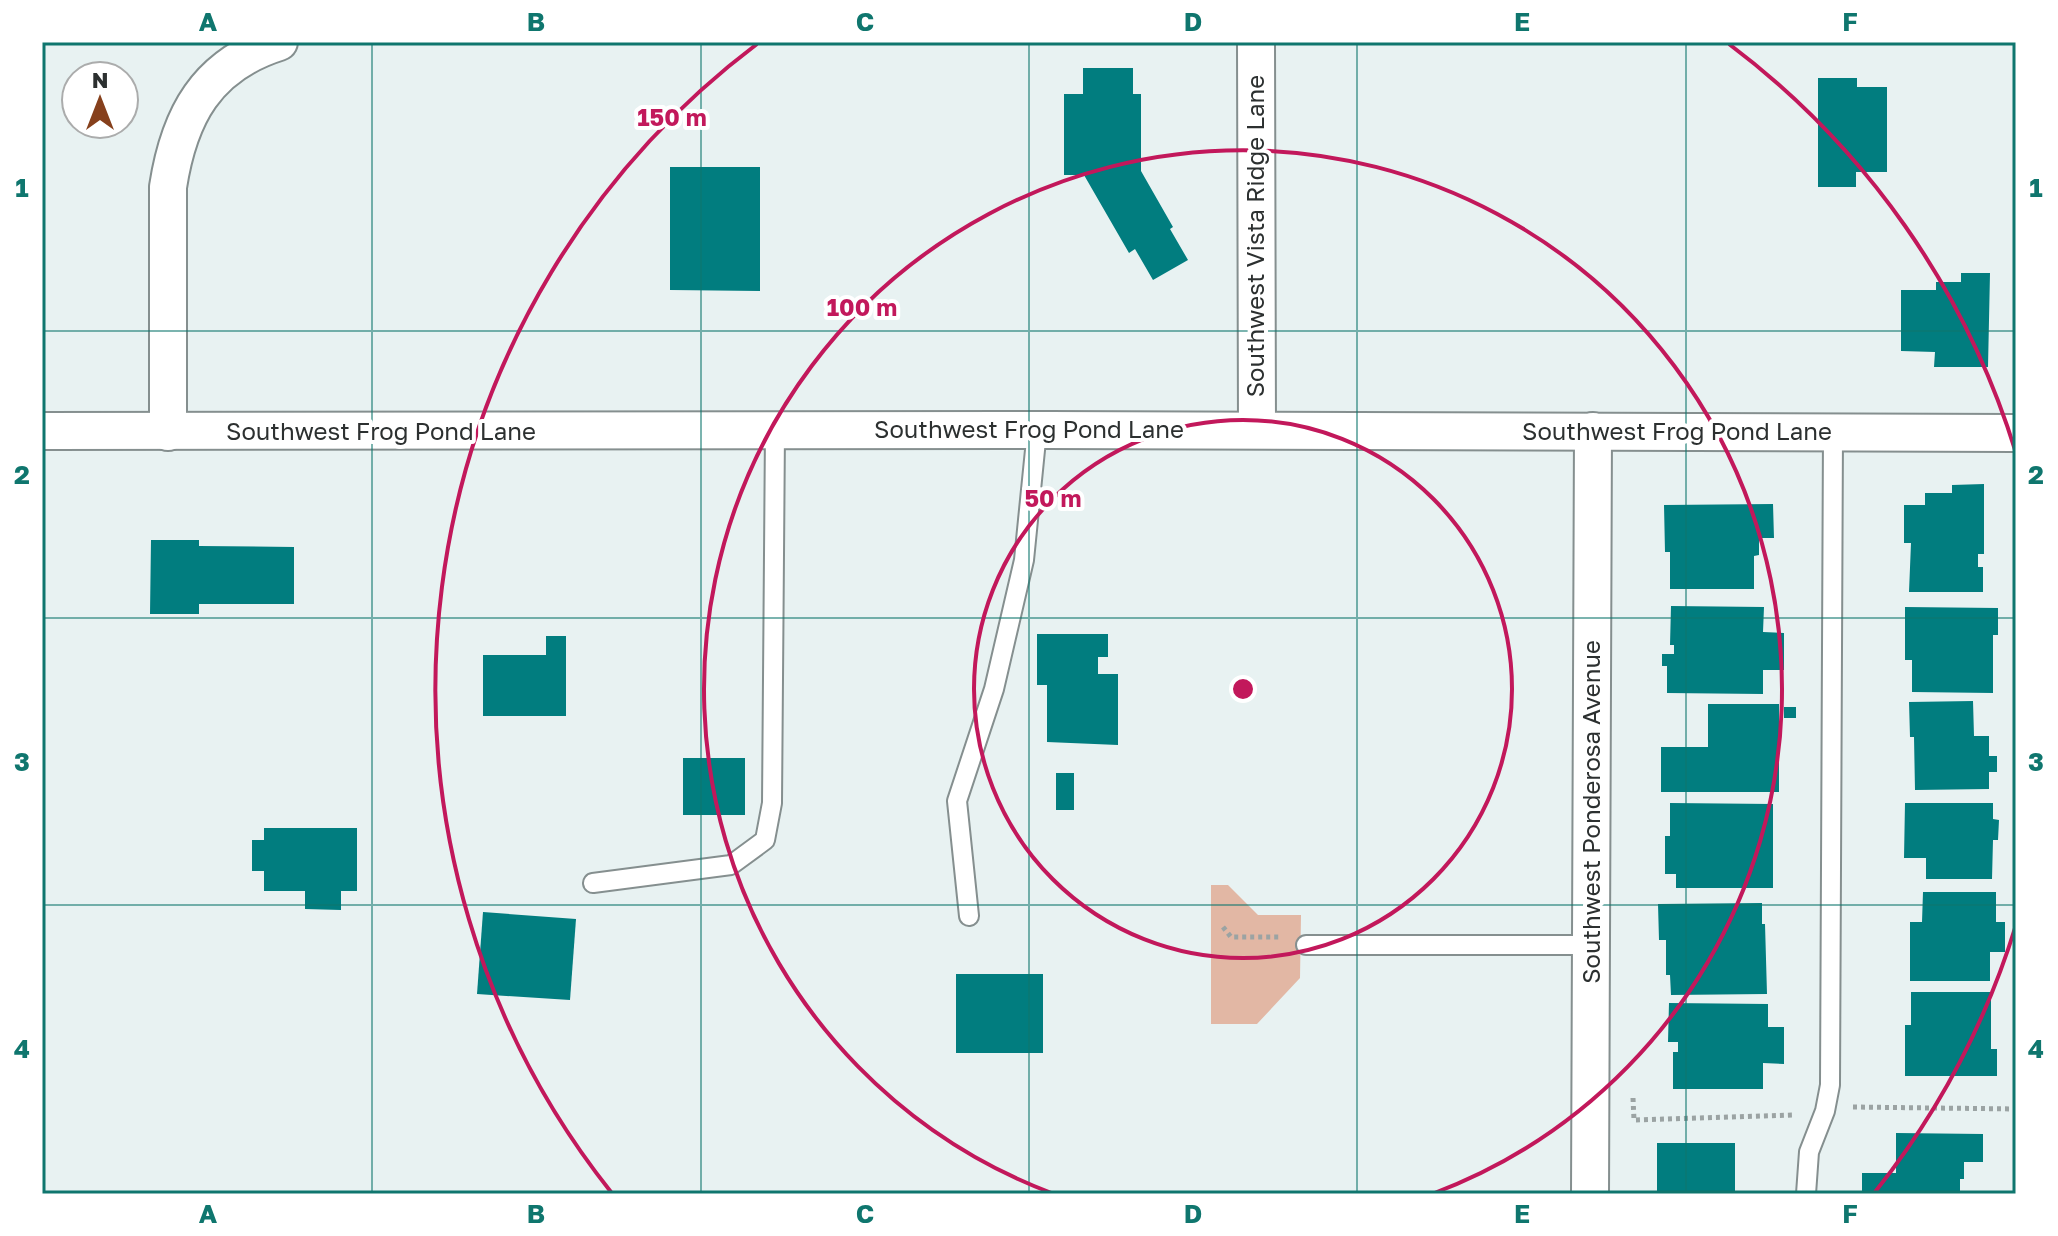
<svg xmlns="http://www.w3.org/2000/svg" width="2058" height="1236" font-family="'Golos Text',sans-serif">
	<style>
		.green { fill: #e2b7a4 }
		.building { fill: #017d7f }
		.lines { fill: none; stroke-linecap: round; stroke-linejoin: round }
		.service-casing { stroke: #858f8f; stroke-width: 22 }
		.minor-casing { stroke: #858f8f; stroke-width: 40 }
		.path { stroke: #9ba3a3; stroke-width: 5; stroke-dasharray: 4 4; stroke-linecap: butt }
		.service { stroke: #fff; stroke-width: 18 }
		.minor { stroke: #fff; stroke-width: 36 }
		.grid { fill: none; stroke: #0f766e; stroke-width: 2; stroke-opacity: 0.55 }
		.ring { fill: none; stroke: #c2185b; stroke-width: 4 }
		.labels { text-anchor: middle; stroke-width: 8; stroke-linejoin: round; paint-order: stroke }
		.street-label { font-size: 24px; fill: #2c3030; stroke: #fff }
		.centre { fill: #c2185b; stroke: #fff; stroke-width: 4 }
		.ring-label { font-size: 24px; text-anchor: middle; font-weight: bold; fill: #c2185b; stroke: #fff; stroke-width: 8; stroke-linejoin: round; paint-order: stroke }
		.neatline { fill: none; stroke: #0f766e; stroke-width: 3 }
		.grid-label { font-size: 26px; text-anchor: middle; font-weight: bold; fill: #0f766e }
	</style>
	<rect width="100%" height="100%" fill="#e8f2f2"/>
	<path class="green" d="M1211,885h17l30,30h43l-1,63 -43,46h-46z"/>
	<g class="building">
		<path d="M1083,68h50v26h8v77l32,56 -3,2 18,31 -35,20 -18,-31 -6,4 -45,-78h-20v-81h19z"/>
		<path d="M1818,78h39v9h30v85h-31v15h-38z"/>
		<path d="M670,167h90v124l-90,-1z"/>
		<path d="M1961,273h29l-2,94h-54l1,-15 -34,-1v-61h35v-8h25z"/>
		<path d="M1984,484v70h-6v13h5v25h-74l2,-49h-7v-38h21v-12h27v-8z"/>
		<path d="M1773,504l1,34h-15v17l-5,1v33h-84v-37h-5l-1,-47z"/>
		<path d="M151,540h48v6l95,1v57h-95v10h-49z"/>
		<path d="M1671,606l93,1 -1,25 21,1v37h-21v24l-96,-1v-27h-5v-12h12v-9h-4z"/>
		<path d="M1905,607l93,1v27h-5v58l-81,-1v-32h-7z"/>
		<path d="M1037,634h71v23h-10v17h20v71l-71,-3v-57h-10z"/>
		<path d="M546,636h20v80h-83v-61h63z"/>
		<path d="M1973,701l1,35h15v20h8v16h-8v17l-74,1 -1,-53h-4l-1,-35z"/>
		<path d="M1708,704h71v88h-118v-45h47z"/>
		<rect x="1784" y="707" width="12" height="11"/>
		<rect x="683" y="758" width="62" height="57"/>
		<rect x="1056" y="773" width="18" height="37"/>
		<path d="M1670,803l103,1v84h-97v-14h-11v-38h5z"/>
		<path d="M1905,803h88v16l6,1 -1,20h-5l-1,39h-66v-21h-22z"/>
		<path d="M264,828h93v63h-16v19l-36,-1v-18h-41v-20h-12v-31h12z"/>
		<path d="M1923,892h73v30h9v30h-15v29h-80v-59h12z"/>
		<path d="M1762,903v21h3l2,70 -96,1 -1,-20h-4v-35h-7l-1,-36z"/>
		<path d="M483,912l93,7 -6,81 -93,-6z"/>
		<rect x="956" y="974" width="87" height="79"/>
		<path d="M1911,992h80v57h6v27h-92v-51h6z"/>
		<path d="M1669,1003l99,1v23h16v37l-21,-1v26h-90v-37h5v-10h-10z"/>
		<path d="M1896,1133l87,1v28h-19v17h-4v15h-98v-21h34z"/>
		<rect x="1657" y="1143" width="78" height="51"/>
	</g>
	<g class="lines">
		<g class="service-casing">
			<g id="service">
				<path d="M593,883l138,-18 34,-25 7,-37 3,-373"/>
				<path d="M969,916l-12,-115 37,-112 30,-129 13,-130"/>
				<path d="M1306,945h285"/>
				<path d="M1806,1194l3,-42 16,-41 5,-26 3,-652"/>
			</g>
		</g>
		<g class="minor-casing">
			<g id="minor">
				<path d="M1256,42l1,388"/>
				<path d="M42,431l1005,-1 969,3"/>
				<path d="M168,432v-245c11,-71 38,-122 111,-145"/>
				<path d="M1590,1194l3,-763"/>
			</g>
		</g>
		<g class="path">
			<path d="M1223,927l8,10h49"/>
			<path d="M1633,1098l1,22 161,-5"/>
			<path d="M1853,1107l163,2"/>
		</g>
		<use href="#service" class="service"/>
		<use href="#minor" class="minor"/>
	</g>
	<path class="grid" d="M372,42v1152M701,42v1152M1029,42v1152M1357,42v1152M1686,42v1152M42,331h1974M42,618h1974M42,905h1974"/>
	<g class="ring">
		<circle cx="1243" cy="689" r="269"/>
		<path d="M1054 1194A539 539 0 1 1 1432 1194"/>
		<path d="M2016 925A808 808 0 0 1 1875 1192M611 1192A808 808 0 0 1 757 44M1729 44A808 808 0 0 1 2016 453"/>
	</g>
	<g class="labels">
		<g class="street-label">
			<text transform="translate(1256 236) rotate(-90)" y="8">Southwest Vista Ridge Lane</text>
			<text x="1029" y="438">Southwest Frog Pond Lane</text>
			<text x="381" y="440">Southwest Frog Pond Lane</text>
			<text x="1677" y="440">Southwest Frog Pond Lane</text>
			<text transform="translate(1592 812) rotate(-90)" y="8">Southwest Ponderosa Avenue</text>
		</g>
	</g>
	<circle cx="1243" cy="689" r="12" class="centre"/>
	<g class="ring-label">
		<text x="672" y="126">150 m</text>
		<text x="862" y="316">100 m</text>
		<text x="1053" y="507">50 m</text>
	</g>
	<rect width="2058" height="1236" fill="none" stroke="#ffffff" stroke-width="88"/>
	<g transform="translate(100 100)"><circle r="38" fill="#ffffff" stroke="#abacac" stroke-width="2"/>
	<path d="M0-6L14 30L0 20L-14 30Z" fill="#86401c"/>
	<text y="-12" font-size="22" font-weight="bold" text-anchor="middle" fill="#2c3030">N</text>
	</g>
	<rect x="44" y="44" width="1970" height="1148" class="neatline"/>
	<g class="grid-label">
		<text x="208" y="31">A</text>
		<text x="536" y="31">B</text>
		<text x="865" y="31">C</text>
		<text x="1193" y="31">D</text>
		<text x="1522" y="31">E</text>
		<text x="1850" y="31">F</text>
		<text x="22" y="197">1</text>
		<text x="2036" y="197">1</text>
		<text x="22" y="484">2</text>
		<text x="2036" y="484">2</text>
		<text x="22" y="771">3</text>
		<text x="2036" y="771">3</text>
		<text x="22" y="1058">4</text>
		<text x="2036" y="1058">4</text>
		<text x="208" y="1223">A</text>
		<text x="536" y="1223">B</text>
		<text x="865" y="1223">C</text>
		<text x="1193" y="1223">D</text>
		<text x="1522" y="1223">E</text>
		<text x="1850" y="1223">F</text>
	</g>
</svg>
